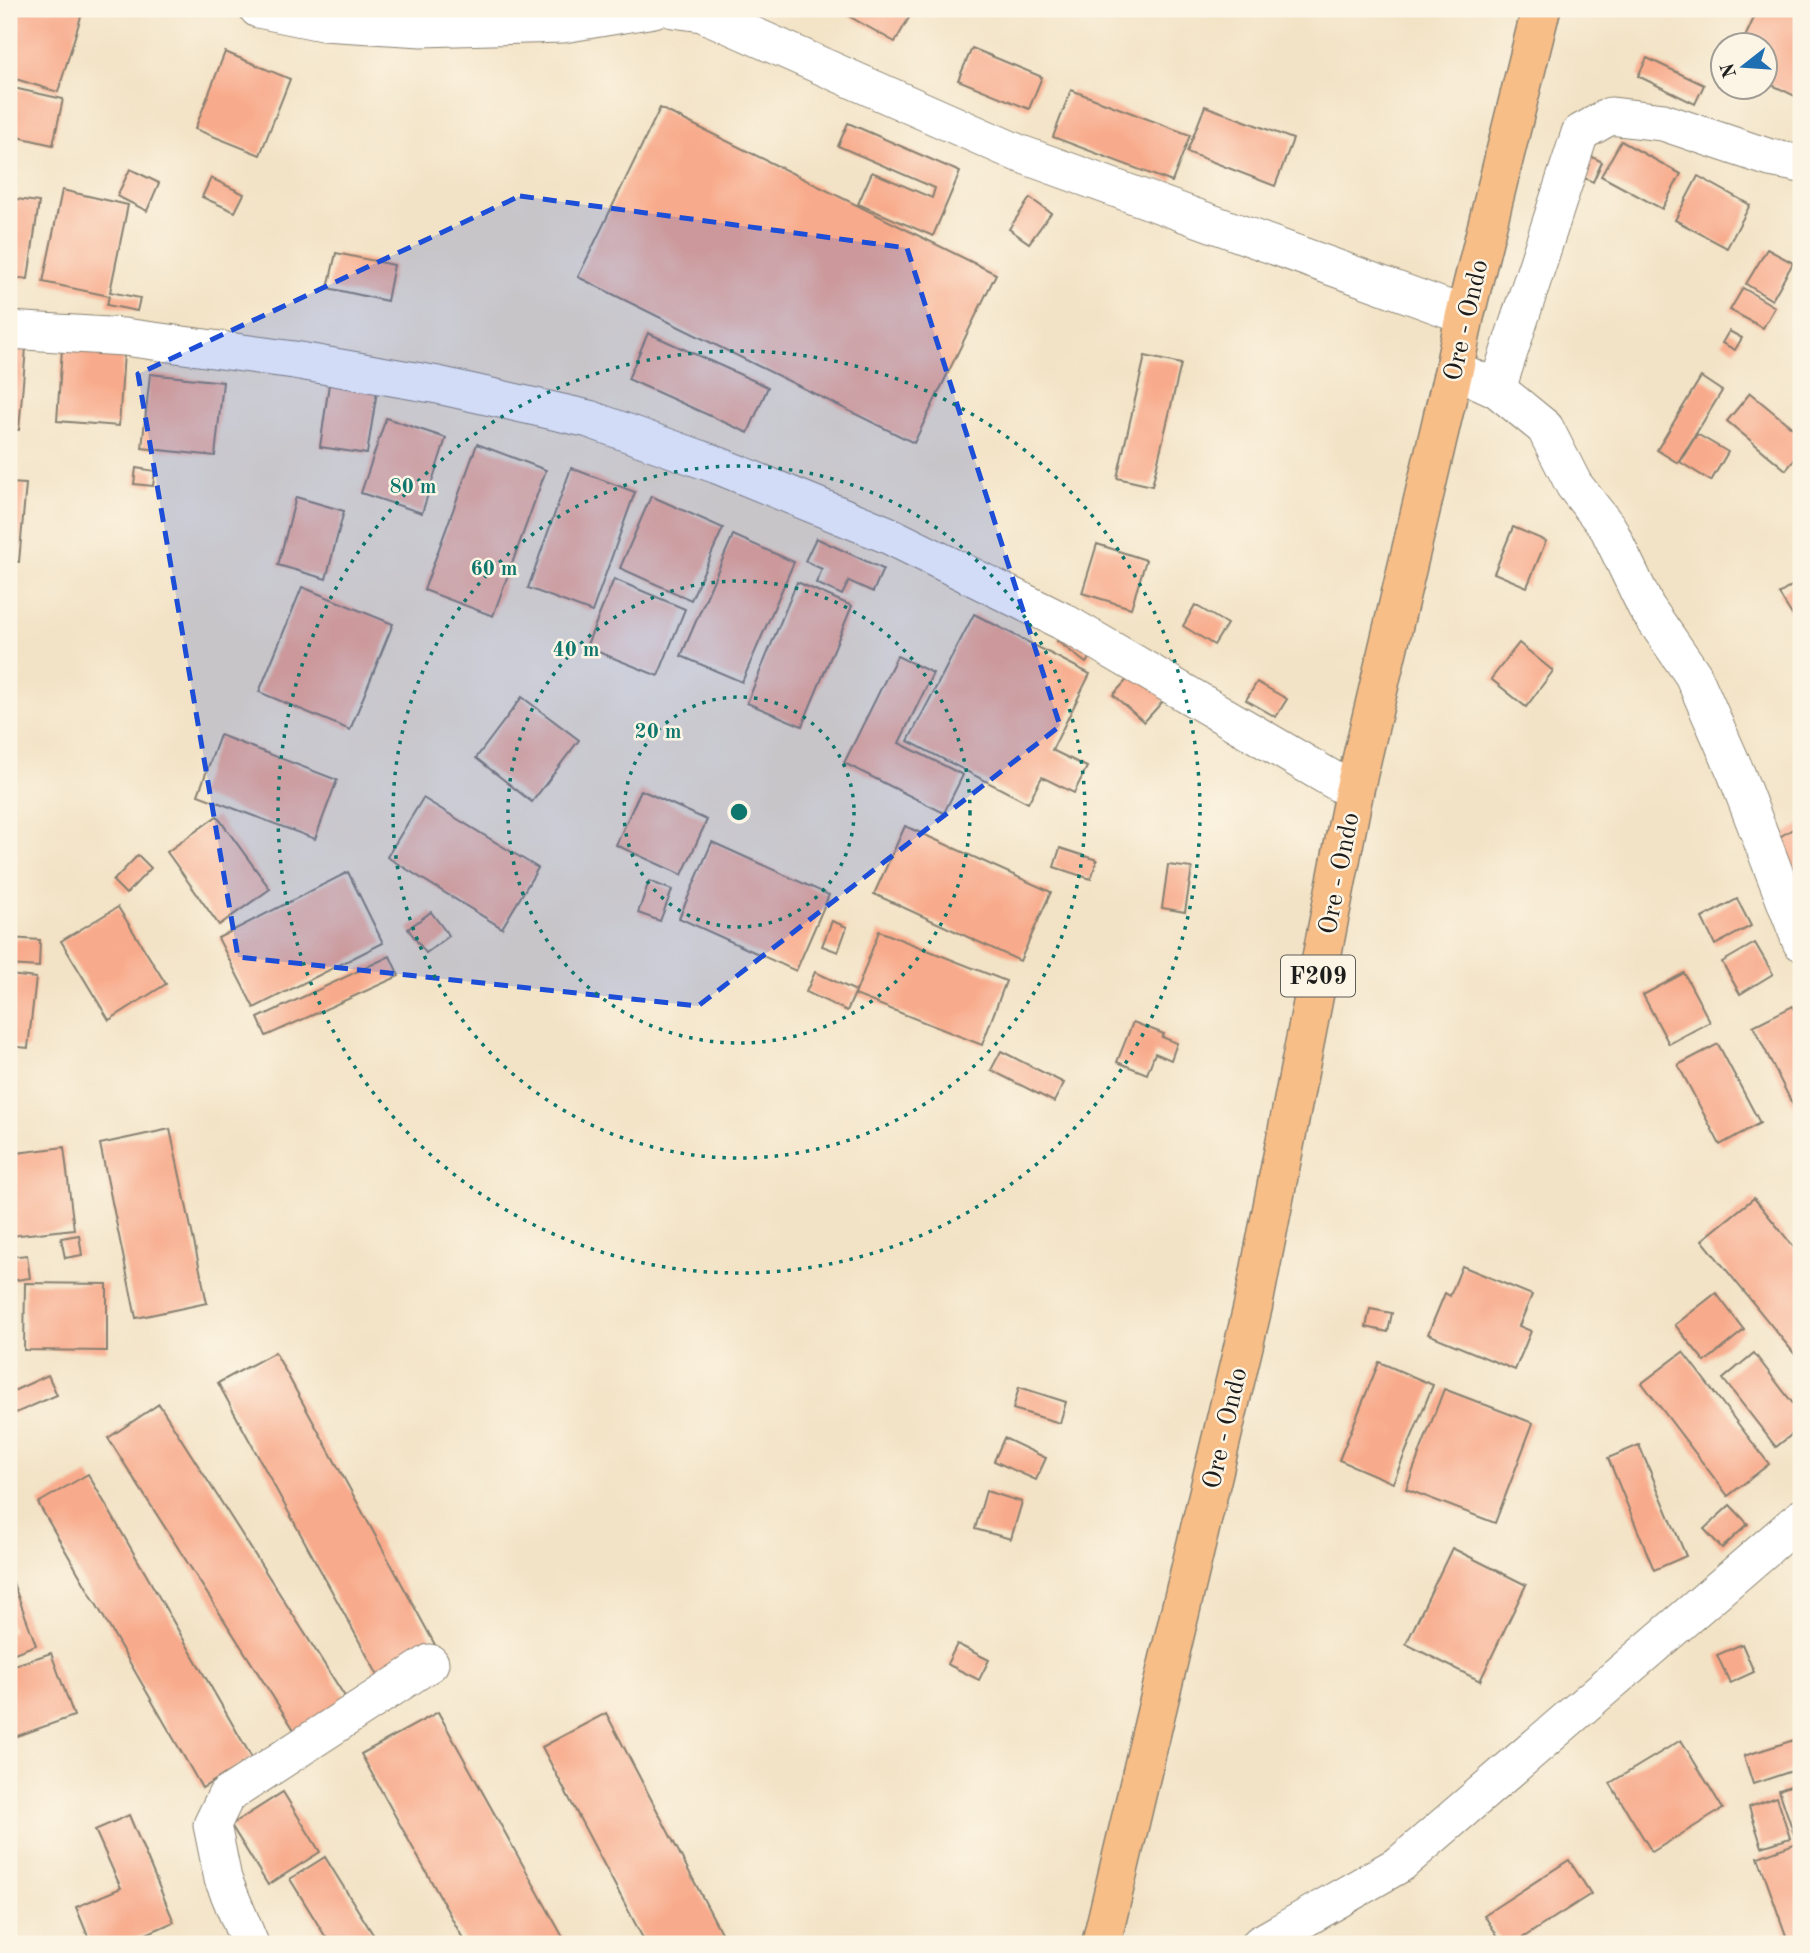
<svg xmlns="http://www.w3.org/2000/svg" width="1810" height="1953" font-family="'Old Standard TT',serif">
	<style>
		.building { fill: #f8ab8c }
		.lines { fill: none; stroke-linecap: round; stroke-linejoin: round }
		.street-casing { stroke: #888071; stroke-width: 39 }
		.primary-casing { stroke: #888071; stroke-width: 41 }
		.street { stroke: #fff; stroke-width: 37 }
		.primary { stroke: #f7be88; stroke-width: 38 }
		.marked { fill: #1d4ed8; fill-opacity: 0.2; stroke: #1d4ed8; stroke-width: 5; stroke-dasharray: 14 9; stroke-linejoin: round }
		.ring { fill: none; stroke: #0f766e; stroke-width: 3.5; stroke-dasharray: 3.5 7 }
		.labels { text-anchor: middle; stroke-width: 5; stroke-linejoin: round; paint-order: stroke }
		.shield { fill: #fcf5e5; stroke: #5f5d58; stroke-width: 2 }
		.shield-label { font-size: 24px; font-weight: bold; fill: #1c1c1c }
		.street-label { font-size: 26px; fill: #1c1c1c; stroke: #fcf5e5 }
		.centre { fill: #0f766e; stroke: #fcf5e5; stroke-width: 3.5 }
		.ring-label { font-size: 21px; text-anchor: middle; font-weight: bold; fill: #0f766e; stroke: #fcf5e5; stroke-width: 5; stroke-linejoin: round; paint-order: stroke }
	</style>
	<rect width="100%" height="100%" fill="#fcf5e5"/>
	<filter id="ink" filterUnits="userSpaceOnUse"><feTurbulence type="fractalNoise" baseFrequency=".0143" numOctaves="2"/><feDisplacementMap in="SourceGraphic" scale="14" xChannelSelector="R" yChannelSelector="G"/><feConvolveMatrix kernelMatrix="1 2 1 2 8 2 1 2 1" color-interpolation-filters="sRGB"/></filter>
	<filter id="wash" filterUnits="userSpaceOnUse"><feTurbulence type="fractalNoise" baseFrequency=".00686" numOctaves="4" result="noise"/><feDisplacementMap in="SourceGraphic" scale="28" xChannelSelector="R" yChannelSelector="G"/><feGaussianBlur stdDeviation="1.57" result="paint"/><feColorMatrix in="noise" values="0 0 0 0 0 0 0 0 0 0 0 0 0 0 0 0 0 1.4 0 .05"/><feComposite in="paint" operator="in"/></filter>
	<g filter="url(#wash)">
		<rect width="100%" height="100%" fill="#f3e3c6"/>
		<g id="blocks">
			<g class="building">
				<path d="M9,9l74,1 -25,82 -49,-15z"/>
				<path d="M836,9h78l-19,33z"/>
				<path d="M1758,9h43v90l-37,-18v-35h-23z"/>
				<path d="M972,48l70,29 -13,32 -71,-29z"/>
				<path d="M225,52l65,27 -30,76 -65,-26z"/>
				<path d="M1647,58l57,27 -9,19 -57,-28z"/>
				<path d="M9,87l54,12 -10,46 -44,-10z"/>
				<path d="M1071,90l119,45 -18,47 -119,-45z"/>
				<path d="M1205,106l88,33 -18,47 -88,-34z"/>
				<path d="M660,108l336,166 -82,169 -336,-166z"/>
				<path d="M848,123l112,49 -27,64 -75,-32 14,-32 60,26 3,-10 -97,-42z"/>
				<path d="M1621,141l60,33 -19,35 -61,-33z"/>
				<path d="M1587,154l15,8 -9,20 -16,-7z"/>
				<path d="M130,169l29,14 -12,28 -30,-15z"/>
				<path d="M1698,176l52,29 -23,43 -52,-28z"/>
				<path d="M211,178l33,16 -9,18 -33,-15z"/>
				<path d="M62,190l66,15 -18,87 30,6 -3,13 -30,-6 2,-9 -66,-14z"/>
				<path d="M9,198l30,4 -11,77 -19,-2z"/>
				<path d="M1030,198l21,15 -22,30 -20,-14z"/>
				<path d="M1767,249l26,14 -21,37 -26,-16z"/>
				<path d="M336,253l58,12 -7,36 -59,-13z"/>
				<path d="M1743,288l32,19 -12,21 -33,-18z"/>
				<path d="M1729,331l13,7 -7,12 -13,-7z"/>
				<path d="M648,333l120,54 -20,46 -120,-54z"/>
				<path d="M9,346l17,2 -7,82 -10,-1z"/>
				<path d="M62,349l62,4 -5,73 -62,-5z"/>
				<path d="M1145,356l36,8 -29,122 -35,-8z"/>
				<path d="M150,374l73,8 -8,74 -73,-8z"/>
				<path d="M1701,377l21,14 -44,72 -21,-13z"/>
				<path d="M329,384l48,7 -10,63 -47,-7z"/>
				<path d="M1750,393l51,42v16l-15,19 -59,-49z"/>
				<path d="M386,418l60,20 -24,75 -61,-20z"/>
				<path d="M1697,434l31,18 -17,29 -31,-19z"/>
				<path d="M477,444l69,26 -53,146 -69,-26z"/>
				<path d="M136,468l19,3 -2,15 -19,-2z"/>
				<path d="M571,468l64,24 -43,120 -64,-24z"/>
				<path d="M9,483l17,1 -7,78 -10,-1z"/>
				<path d="M651,496l72,32 -32,72 -71,-32z"/>
				<path d="M296,497l48,14 -18,68 -48,-14z"/>
				<path d="M1513,527l33,14 -19,46 -33,-14z"/>
				<path d="M733,535l61,27 -52,120 -61,-26z"/>
				<path d="M816,538l67,31 -10,23 -24,-11 -7,14 -26,-12 6,-14 -17,-8z"/>
				<path d="M1097,544l49,16 -15,48 -49,-15z"/>
				<path d="M614,579l71,30 -27,67 -72,-29z"/>
				<path d="M797,582l55,24 -50,120 -55,-23z"/>
				<path d="M1796,583l5,9v18l-9,5 -13,-21z"/>
				<path d="M302,587l91,37 -43,106 -91,-38z"/>
				<path d="M1195,605l32,19 -13,21 -31,-19z"/>
				<path d="M974,614l116,60 -38,76 35,17 -13,26 -32,-16 -14,26 -120,-62z"/>
				<path d="M1063,633l29,21 -6,9 -29,-22z"/>
				<path d="M1519,643l34,28 -27,36 -35,-28z"/>
				<path d="M897,656l36,17 -34,70 64,32 -19,38 -100,-50z"/>
				<path d="M1134,672l31,27 -21,23 -31,-27z"/>
				<path d="M1257,682l30,17 -11,18 -30,-17z"/>
				<path d="M522,697l57,43 -47,62 -56,-44z"/>
				<path d="M220,735l117,45 -22,59 -117,-44z"/>
				<path d="M641,790l66,30 -25,55 -66,-30z"/>
				<path d="M423,798l115,70 -36,60 -115,-71z"/>
				<path d="M217,816l53,73 -51,36 -52,-73z"/>
				<path d="M1801,824v67l-28,-50z"/>
				<path d="M905,826l146,66 -31,69 -146,-67z"/>
				<path d="M712,842l117,53 -33,76 -117,-53z"/>
				<path d="M1060,848l37,12 -6,19 -37,-12z"/>
				<path d="M138,855l13,13 -25,26 -13,-13z"/>
				<path d="M1168,865l24,3 -7,44 -23,-4z"/>
				<path d="M348,872l35,71 -129,65 -36,-70z"/>
				<path d="M649,881l23,9 -12,31 -22,-8z"/>
				<path d="M1737,899l14,27 -36,19 -13,-27z"/>
				<path d="M118,907l48,77 -57,36 -48,-79z"/>
				<path d="M431,912l18,24 -23,17 -18,-24z"/>
				<path d="M832,921l15,6 -9,25 -16,-6z"/>
				<path d="M879,931l127,50 -24,64 -127,-50z"/>
				<path d="M9,938l31,2 -1,27 -30,-2z"/>
				<path d="M1755,943l18,31 -33,20 -18,-32z"/>
				<path d="M390,956l9,20 -133,60 -8,-18z"/>
				<path d="M815,972l41,19 -9,20 -41,-19z"/>
				<path d="M1684,973l26,49 -41,22 -26,-49z"/>
				<path d="M9,975l27,3 -8,70 -19,-2z"/>
				<path d="M1793,1006l8,16v86l-5,3 -43,-85z"/>
				<path d="M1133,1022l31,12 -2,3 15,6 -6,17 -16,-7 -8,21 -30,-12z"/>
				<path d="M1718,1044l42,79 -40,22 -42,-80z"/>
				<path d="M1001,1051l63,32 -10,19 -63,-32z"/>
				<path d="M170,1129l37,174 -71,15 -36,-174z"/>
				<path d="M64,1147l10,82 -63,7 -2,-16v-66z"/>
				<path d="M1754,1198l47,58v106l-99,-122z"/>
				<path d="M79,1235l3,20 -17,3 -4,-20z"/>
				<path d="M27,1255l3,23 -21,3v-24z"/>
				<path d="M1462,1266l70,29 -13,31 12,5 -16,39 -87,-36 17,-41 5,3z"/>
				<path d="M25,1283l82,1v67l-83,-1z"/>
				<path d="M1716,1293l28,37 -39,32 -30,-37z"/>
				<path d="M1370,1309l22,4 -4,19 -22,-5z"/>
				<path d="M275,1352l164,300 -57,31 -164,-300z"/>
				<path d="M1683,1352l86,112 -41,32 -86,-113z"/>
				<path d="M1754,1353l47,61v13l-25,20 -53,-68z"/>
				<path d="M1379,1362l54,23 -40,98 -54,-23z"/>
				<path d="M48,1375l9,20 -48,21v-23z"/>
				<path d="M1019,1387l47,15 -6,21 -47,-14z"/>
				<path d="M1444,1389l89,34 -38,100 -89,-34z"/>
				<path d="M159,1404l190,299 -51,33 -190,-298z"/>
				<path d="M1004,1438l42,20 -10,22 -42,-19z"/>
				<path d="M1639,1445l47,111 -32,14 -46,-112z"/>
				<path d="M88,1474l164,284 -50,30 -164,-285z"/>
				<path d="M986,1491l36,11 -11,37 -36,-10z"/>
				<path d="M1730,1505l18,19 -26,24 -18,-19z"/>
				<path d="M1452,1548l74,37 -46,96 -74,-37z"/>
				<path d="M9,1572l27,73 -27,10v-22l4,-2 -4,-11z"/>
				<path d="M957,1644l32,16 -10,20 -32,-16z"/>
				<path d="M1742,1644l12,28 -24,11 -13,-28z"/>
				<path d="M51,1653l23,63 -65,23v-72z"/>
				<path d="M438,1712l126,227 -9,5h-89l-105,-190z"/>
				<path d="M606,1713l121,231h-81l-104,-197z"/>
				<path d="M1797,1739l4,12v17l-48,16 -9,-28z"/>
				<path d="M1681,1740l42,69 -71,43 -42,-69z"/>
				<path d="M1801,1782v162h-12l-31,-87 39,-14 -18,-53z"/>
				<path d="M283,1792l37,60 -52,33 -37,-60z"/>
				<path d="M1777,1797l13,41 -28,9 -13,-40z"/>
				<path d="M129,1815l45,107 -51,22h-32l-15,-37 45,-19 -26,-58z"/>
				<path d="M325,1857l54,87h-49l-40,-65z"/>
				<path d="M1569,1860l22,34 -78,50h-10l-19,-29z"/>
			</g>
		</g>
	</g>
	<g filter="url(#ink)">
		<use href="#blocks" fill-opacity="0" stroke="#888071" stroke-width="2"/>
		<g class="lines">
			<g class="street-casing">
				<g id="street">
					<path d="M258,9l64,13 100,6 141,-4 91,-15"/>
					<path d="M673,9l29,4 316,140 447,162"/>
					<path d="M9,330l115,7 170,23 144,25 151,34 128,46 171,70 174,86 292,171"/>
					<path d="M1454,369l43,20 48,39 29,57 34,43 38,79 47,68 43,98 65,169"/>
					<path d="M1497,389l83,-256 30,-17 53,6 107,36 31,6"/>
					<path d="M250,1944l-27,-65 -11,-54 14,-29 204,-133"/>
					<path d="M1260,1944l140,-80 401,-346"/>
				</g>
			</g>
			<g class="primary-casing">
				<path id="primary" d="M1101,1944l152,-638 101,-514 100,-423 11,-54 76,-306"/>
			</g>
			<use href="#street" class="street"/>
			<use href="#primary" class="primary"/>
		</g>
	</g>
	<path class="marked" d="M520,196l387,52 153,478 -362,280 -460,-49 -100,-583z"/>
	<g class="ring">
		<circle cx="739" cy="812" r="115"/>
		<circle cx="739" cy="812" r="231"/>
		<circle cx="739" cy="812" r="346"/>
		<circle cx="739" cy="812" r="461"/>
	</g>
	<g class="labels">
		<rect class="shield" x="1281" y="955.5" width="74" height="41" rx="5"/>
		<g class="shield-label">
			<text x="1318" y="984">F209</text>
		</g>
		<g class="street-label">
			<text transform="translate(1465 320) rotate(-77)" y="9">Ore - Ondo</text>
			<text transform="translate(1338 873) rotate(-79)" y="9">Ore - Ondo</text>
			<text transform="translate(1224 1428) rotate(-77)" y="9">Ore - Ondo</text>
		</g>
	</g>
	<circle cx="739" cy="812" r="10" class="centre"/>
	<g class="ring-label">
		<text x="413" y="493">80 m</text>
		<text x="494" y="575">60 m</text>
		<text x="576" y="656">40 m</text>
		<text x="658" y="738">20 m</text>
	</g>
	<rect width="1810" height="1953" fill="none" stroke="#fcf5e5" stroke-width="35"/>
	<g transform="translate(1744 66) rotate(253)"><circle r="33" fill="#fcf5e5" stroke="#a29e95" stroke-width="2"/>
	<path d="M0-5L12 26L0 18L-12 26Z" fill="#1f6fb2"/>
	<text y="-10" font-size="19" font-weight="bold" text-anchor="middle" fill="#1c1c1c">N</text>
	</g>
</svg>
